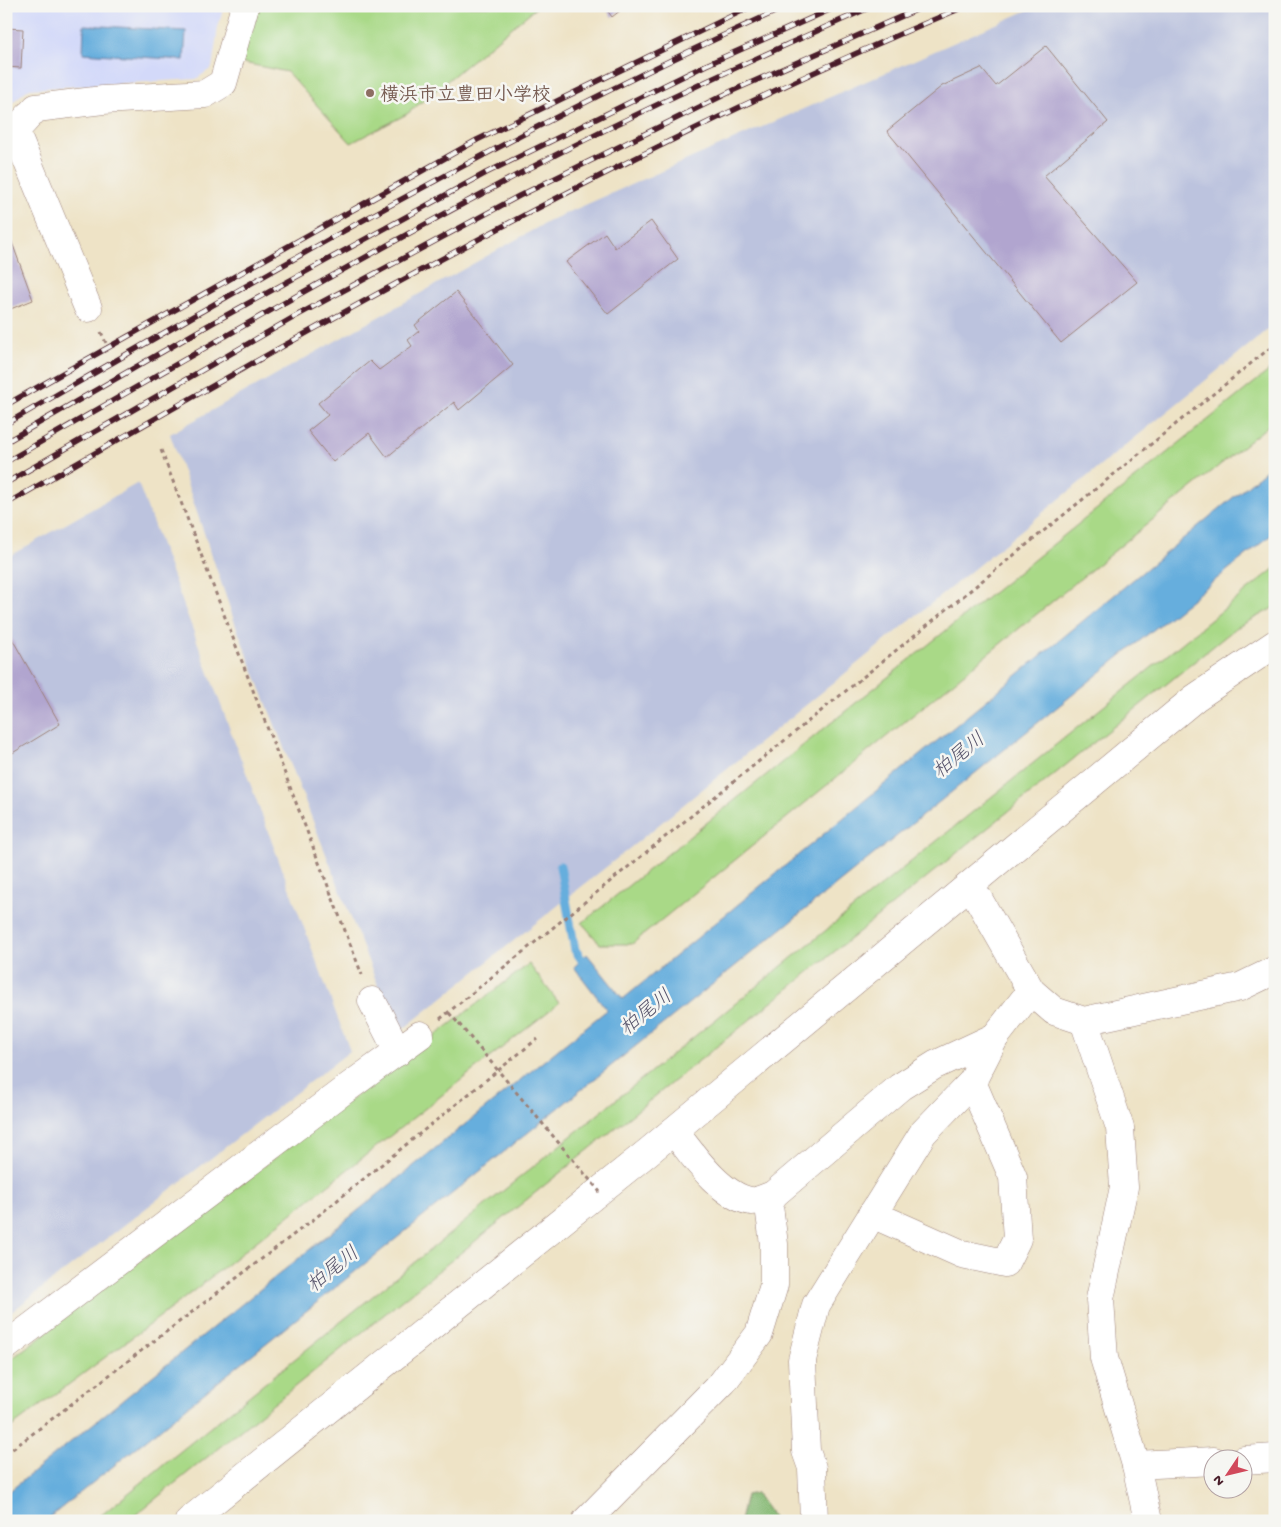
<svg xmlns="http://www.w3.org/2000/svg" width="1281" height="1527" font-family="'Gochi Hand','Klee One',sans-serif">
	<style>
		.built { fill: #d3d9f9 }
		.industrial { fill: #bcc3de }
		.green { fill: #a9d987; stroke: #7a7c59 }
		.forest { fill: #86b974; stroke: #686c50 }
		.water { fill: #66aedd; stroke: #586684 }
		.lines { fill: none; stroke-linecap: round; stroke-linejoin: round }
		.stream { stroke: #66aedd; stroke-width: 9 }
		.building { fill: #b1a5cf }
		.minor-casing { stroke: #9c8178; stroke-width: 29 }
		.path { stroke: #9c8178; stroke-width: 3; stroke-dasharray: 4 4; stroke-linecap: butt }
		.minor { stroke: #fff; stroke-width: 28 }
		.rail-casing { stroke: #4a1f2b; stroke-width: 5.5 }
		.rail { stroke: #f6f6f2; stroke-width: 4; stroke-dasharray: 11; stroke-linecap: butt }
		.path-bridge { stroke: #9c8178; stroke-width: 3; stroke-dasharray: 4 4; stroke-linecap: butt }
		.education-dot { fill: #8d6e63; stroke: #f6f6f2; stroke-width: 2 }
		.labels { text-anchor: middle; stroke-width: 5; stroke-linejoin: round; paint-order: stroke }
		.education-label { font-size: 19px; font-weight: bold; fill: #785e54; stroke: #f6f6f2; text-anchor: start }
		.water-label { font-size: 20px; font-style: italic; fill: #545169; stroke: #f6f6f2 }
	</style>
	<rect width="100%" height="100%" fill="#f6f6f2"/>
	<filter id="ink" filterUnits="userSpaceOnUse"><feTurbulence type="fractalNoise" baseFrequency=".02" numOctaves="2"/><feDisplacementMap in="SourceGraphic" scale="10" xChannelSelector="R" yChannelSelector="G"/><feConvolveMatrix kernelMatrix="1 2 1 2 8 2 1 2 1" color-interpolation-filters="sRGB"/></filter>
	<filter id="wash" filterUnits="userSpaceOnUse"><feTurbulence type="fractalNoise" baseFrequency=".0096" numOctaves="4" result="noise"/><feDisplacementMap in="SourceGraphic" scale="20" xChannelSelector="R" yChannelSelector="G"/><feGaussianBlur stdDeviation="1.12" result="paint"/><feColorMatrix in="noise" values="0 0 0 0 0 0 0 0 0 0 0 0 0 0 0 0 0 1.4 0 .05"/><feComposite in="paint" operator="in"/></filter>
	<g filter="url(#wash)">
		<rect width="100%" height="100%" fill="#eee3c6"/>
		<path class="built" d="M6,6h218l-6,21 -6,41 -16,11 -168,10 -22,19z"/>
		<g class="industrial">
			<path d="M1037,6h238v318l-640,520 -238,190 -161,-408 -66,-192 381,-214z"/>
			<path d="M138,483l212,568 -344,265v-758z"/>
		</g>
		<g class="green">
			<path d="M249,6h289l-131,108 -56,29 -64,-71 -53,-11z"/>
			<path d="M1275,366v54l-643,524h-32l-18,-21z"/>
			<path d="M1275,568v39l-39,21 -1108,893h-34z"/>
			<path d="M529,964l30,39 -386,304 -167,124v-68z"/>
		</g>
		<g class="forest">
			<path d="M756,1493l20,28h-36l6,-26z"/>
			<path d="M1078,1513l9,8h-49z"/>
		</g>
		<g class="water">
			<path d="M84,25l102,6 -2,29 -101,-7z"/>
			<path d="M1275,463v69l-1230,989h-39v-27l601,-484 -33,-43 13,-13 36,45z"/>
		</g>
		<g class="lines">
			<path class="stream" d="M560,866l15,84 13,18"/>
		</g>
		<g id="blocks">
			<g class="building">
				<path d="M604,6h22l-14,11z"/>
				<path d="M6,28l17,1 -2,39 -15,-1z"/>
				<path d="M1046,46l62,76 -64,54 93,106 -76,61 -174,-212 55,-45 39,-18 15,18z"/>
				<path d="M651,221l27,38 -70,55 -42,-52 39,-29 10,15z"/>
				<path d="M6,226l27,74 -25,10 -2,-6z"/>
				<path d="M456,292l57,73 -54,45 -5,-8 -67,55 -18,-24 -36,29 -25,-31 20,-16 -10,-12 52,-42 9,9 33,-24 -4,-6 11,-9 -4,-6z"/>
				<path d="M6,628l54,96 -54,33z"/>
			</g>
		</g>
	</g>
	<g filter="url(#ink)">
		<use href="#blocks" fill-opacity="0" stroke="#9c8178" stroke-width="1"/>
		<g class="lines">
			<g class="minor-casing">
				<g id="minor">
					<path d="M6,130l9,1 21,-23 67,-8 102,-6 18,-11 22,-77"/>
					<path d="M15,131l73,177"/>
					<path d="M971,886l60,105 23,20 30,10 156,-34 35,-17"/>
					<path d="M372,1001l26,51"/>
					<path d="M1084,1021l36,107 4,59 -24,112 4,59 32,107 12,56"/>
					<path d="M674,1131c18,23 46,65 77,70 6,1 16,-4 22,-6"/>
					<path d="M872,1214l90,40 43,9 12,-24 -4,-62 -41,-95"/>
					<path d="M6,1346l341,-258 73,-53"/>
					<path d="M1244,1460l31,-2"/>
					<path d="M1136,1465l78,-4"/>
					<path d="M189,1521l459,-369 547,-454 80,-54"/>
					<path d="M586,1521l137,-139 36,-48 15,-49v-41l-5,-38 4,-11 127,-108 35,-22 60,-28"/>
					<path d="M814,1521l-2,-53 -6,-17 -4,-91 14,-55 107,-172 49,-51 23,-45 36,-46"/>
				</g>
			</g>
			<g class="path">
				<path d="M101,332l5,11"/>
				<path d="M161,450l201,525"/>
				<path d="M449,1013l10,11"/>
				<path d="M440,1019l835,-675"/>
				<path d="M6,1454l308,-235 223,-180"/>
			</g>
			<use href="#minor" class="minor"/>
			<g class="rail-casing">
				<g id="rail">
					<path d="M6,405l471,-265 275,-134"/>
					<path d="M6,424c256,-148 512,-298 782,-418"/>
					<path d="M6,442l208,-120 272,-149 220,-108 132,-59"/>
					<path d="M6,462c164,-94 327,-189 494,-278 121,-65 247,-122 373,-178"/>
					<path d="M6,483l290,-167 223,-120 213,-105 193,-85"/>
					<path d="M6,504c313,-180 625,-359 960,-498"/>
				</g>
			</g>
			<use href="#rail" class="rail"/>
			<path class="path-bridge" d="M459,1024l141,168"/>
		</g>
	</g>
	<circle class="education-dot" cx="370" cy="93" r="5"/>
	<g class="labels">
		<g class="education-label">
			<text x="380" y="100">横浜市立豊田小学校</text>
		</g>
		<g class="water-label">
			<text transform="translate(958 754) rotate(-39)" y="7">柏尾川</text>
			<text transform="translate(645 1011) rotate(-39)" y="7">柏尾川</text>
			<text transform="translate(332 1268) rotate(-39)" y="7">柏尾川</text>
		</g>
	</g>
	<rect width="1281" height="1527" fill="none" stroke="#f6f6f2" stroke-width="25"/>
	<g transform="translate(1228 1474) rotate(235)"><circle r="24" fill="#f6f6f2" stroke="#b1a0a2"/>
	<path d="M0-4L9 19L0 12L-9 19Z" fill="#d1495b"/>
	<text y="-8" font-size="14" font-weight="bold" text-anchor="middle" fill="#4a1f2b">N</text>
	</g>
</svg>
